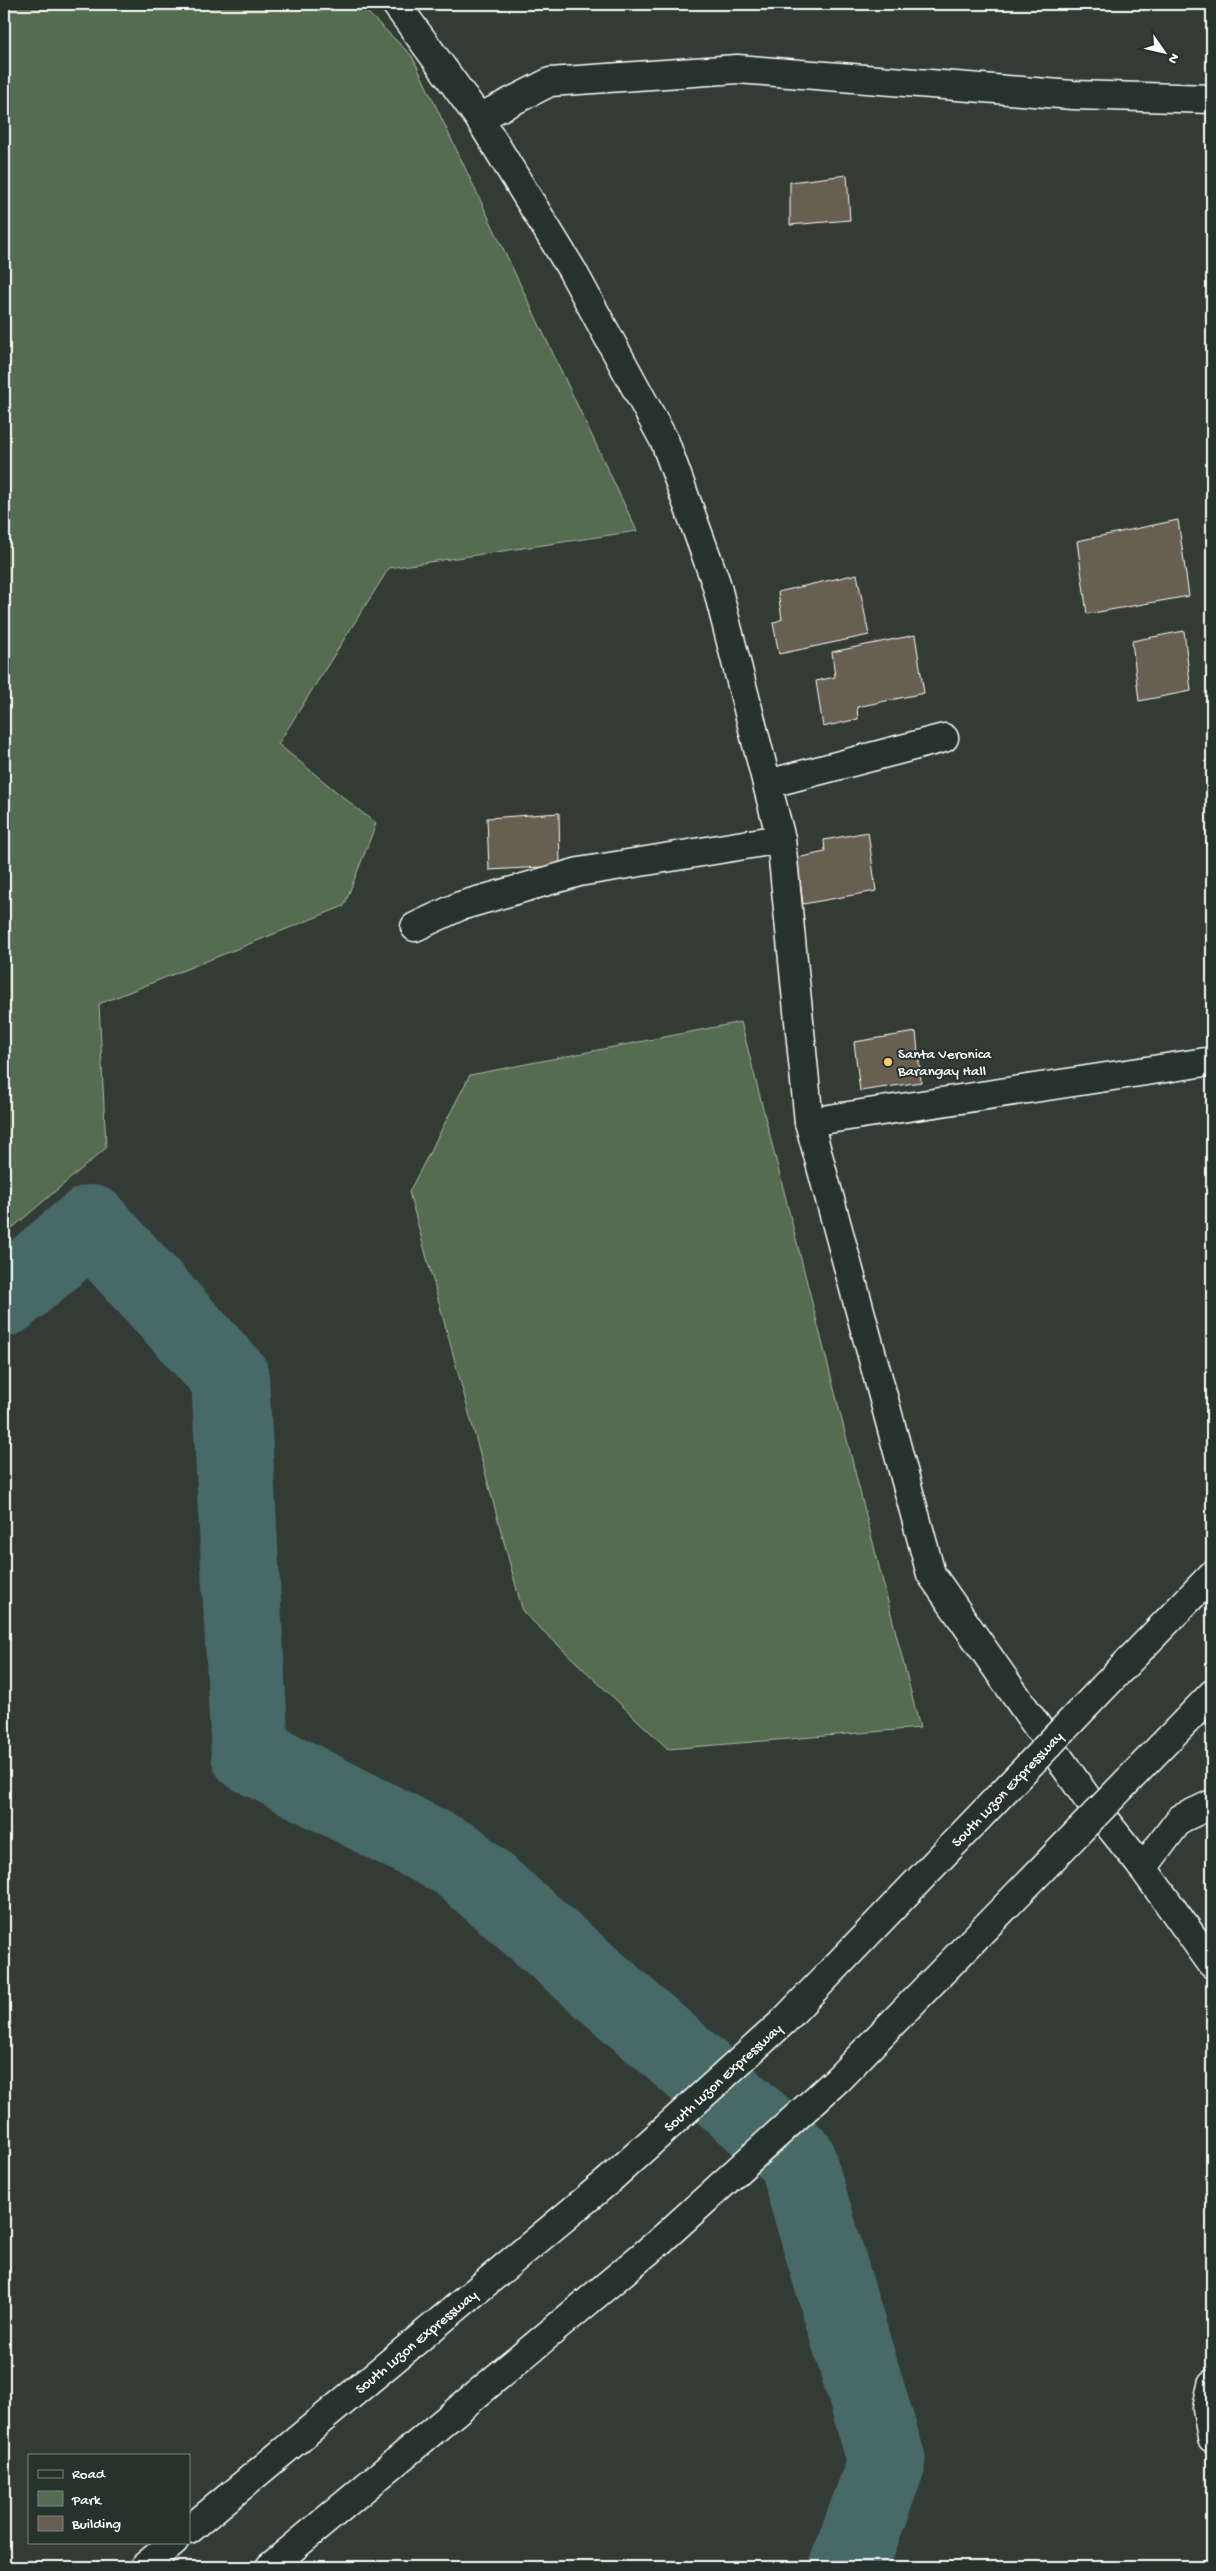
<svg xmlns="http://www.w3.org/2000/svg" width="1216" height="2571" font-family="'Gochi Hand',sans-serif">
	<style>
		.green { fill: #566c51; stroke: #aab6a8 }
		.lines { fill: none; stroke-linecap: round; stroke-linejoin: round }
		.river { stroke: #466a69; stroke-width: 78 }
		.building { fill: #685f52; stroke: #fff }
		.minor-casing { stroke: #fff; stroke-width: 31 }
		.highway-casing { stroke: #fff; stroke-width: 31 }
		.minor { stroke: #26332d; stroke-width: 28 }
		.highway { stroke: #26332d; stroke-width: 28 }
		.highway-bridge-casing { stroke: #fff; stroke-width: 31; stroke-linecap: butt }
		.highway-bridge { stroke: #26332d; stroke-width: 28 }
		.poi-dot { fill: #ffd166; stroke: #26332d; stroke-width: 2 }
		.labels { text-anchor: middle; stroke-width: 4; stroke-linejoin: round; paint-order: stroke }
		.poi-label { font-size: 15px; fill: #fff; stroke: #26332d; text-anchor: start }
		.street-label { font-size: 15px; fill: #fff; stroke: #26332d }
	</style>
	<rect width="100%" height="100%" fill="#333c34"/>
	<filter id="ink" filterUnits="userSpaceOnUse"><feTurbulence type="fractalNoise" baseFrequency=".02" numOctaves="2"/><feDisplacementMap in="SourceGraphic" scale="10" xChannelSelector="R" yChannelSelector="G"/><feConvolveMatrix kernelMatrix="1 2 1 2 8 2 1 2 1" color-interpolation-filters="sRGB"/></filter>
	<g filter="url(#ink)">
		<g class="green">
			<path d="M4,4h355l53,52 225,475 -248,37 -111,176 98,80 -32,82 -245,98 7,144 -102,87z"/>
			<path d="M741,1022l179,706 -252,21 -145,-137 -114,-420 61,-117z"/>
		</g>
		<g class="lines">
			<path class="river" d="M4,1298l87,-74 139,153 20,377 207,106 339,297 91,305 -39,105"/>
		</g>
		<g class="building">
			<path d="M847,175l3,45 -60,5v-43z"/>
			<path d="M1178,520l11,76 -102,18 -10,-73z"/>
			<path d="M857,574l12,61 -90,19 -6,-31 9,-4 -4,-27z"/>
			<path d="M1184,631l7,60 -52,10 -7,-60z"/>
			<path d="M915,635l9,58 -67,14 1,12 -35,8 -7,-46 19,-4 -3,-25z"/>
			<path d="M559,813l1,53 -71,4 -2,-52z"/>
			<path d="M868,832l8,59 -73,13 -6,-46 28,-6 -1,-12z"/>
			<path d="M916,1032l5,50 -61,9 -6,-49z"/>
		</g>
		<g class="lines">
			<g class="minor-casing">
				<g id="minor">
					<path d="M396,4l83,114 93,152 93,172 51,141 65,256 28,283 122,452 156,224 56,70 69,96"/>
					<path d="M479,118l71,-36 187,-13 336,26 139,4"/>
					<path d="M767,784l177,-46"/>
					<path d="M415,927l45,-21 119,-34 202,-33"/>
					<path d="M809,1122l403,-61"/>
					<path d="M1143,1868l37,-49 32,-15"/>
					<path d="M1212,2384l-5,25 5,29"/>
				</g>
			</g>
			<g class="highway-casing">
				<g id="highway">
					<path d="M1123,1667l89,-92"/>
					<path d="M1186,1721l26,-27"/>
					<path id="s1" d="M189,2530l418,-348"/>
					<path d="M144,2567l30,-25"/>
					<path d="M270,2567l389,-325"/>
				</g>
			</g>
			<use href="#minor" class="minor"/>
			<use href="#highway" class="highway"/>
			<g class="highway-bridge-casing">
				<g id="highway-bridge">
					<path id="s2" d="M607,2182l176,-160 340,-355"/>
					<path d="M659,2242l179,-163 348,-358"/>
				</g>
			</g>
			<use href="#highway-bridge" class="highway-bridge"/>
		</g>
	</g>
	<circle class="poi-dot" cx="888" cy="1062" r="5"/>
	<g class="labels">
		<g class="poi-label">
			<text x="898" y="1058">Santa Veronica<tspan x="898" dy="17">Barangay Hall</tspan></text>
		</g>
		<g class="street-label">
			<text dy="5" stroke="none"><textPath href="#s2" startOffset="561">South Luzon Expressway</textPath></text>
			<text dy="5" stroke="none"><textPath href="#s2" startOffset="156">South Luzon Expressway</textPath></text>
			<text dy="5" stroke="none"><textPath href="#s1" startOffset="295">South Luzon Expressway</textPath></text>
		</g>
	</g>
	<rect width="1216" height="2571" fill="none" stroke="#26332d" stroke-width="20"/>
	<rect x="10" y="10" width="1196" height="2551" fill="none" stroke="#fff" stroke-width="2" filter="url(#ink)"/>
	<rect x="28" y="2454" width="162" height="90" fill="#26332d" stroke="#7d8581"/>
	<rect x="38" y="2470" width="25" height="8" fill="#26332d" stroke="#7d8581"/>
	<text x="72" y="2478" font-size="15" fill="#ffffff">Road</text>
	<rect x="38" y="2491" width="25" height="15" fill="#566c51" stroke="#7d8581"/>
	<text x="72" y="2504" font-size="15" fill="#ffffff">Park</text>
	<rect x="38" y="2516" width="25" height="15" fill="#685f52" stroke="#7d8581"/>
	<text x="72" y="2528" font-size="15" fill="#ffffff">Building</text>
	<g transform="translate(1164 52) rotate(124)" stroke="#26332d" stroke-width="4" paint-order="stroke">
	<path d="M0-4L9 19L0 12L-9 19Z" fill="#ffffff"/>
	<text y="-8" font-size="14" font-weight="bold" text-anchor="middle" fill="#ffffff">N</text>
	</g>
</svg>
